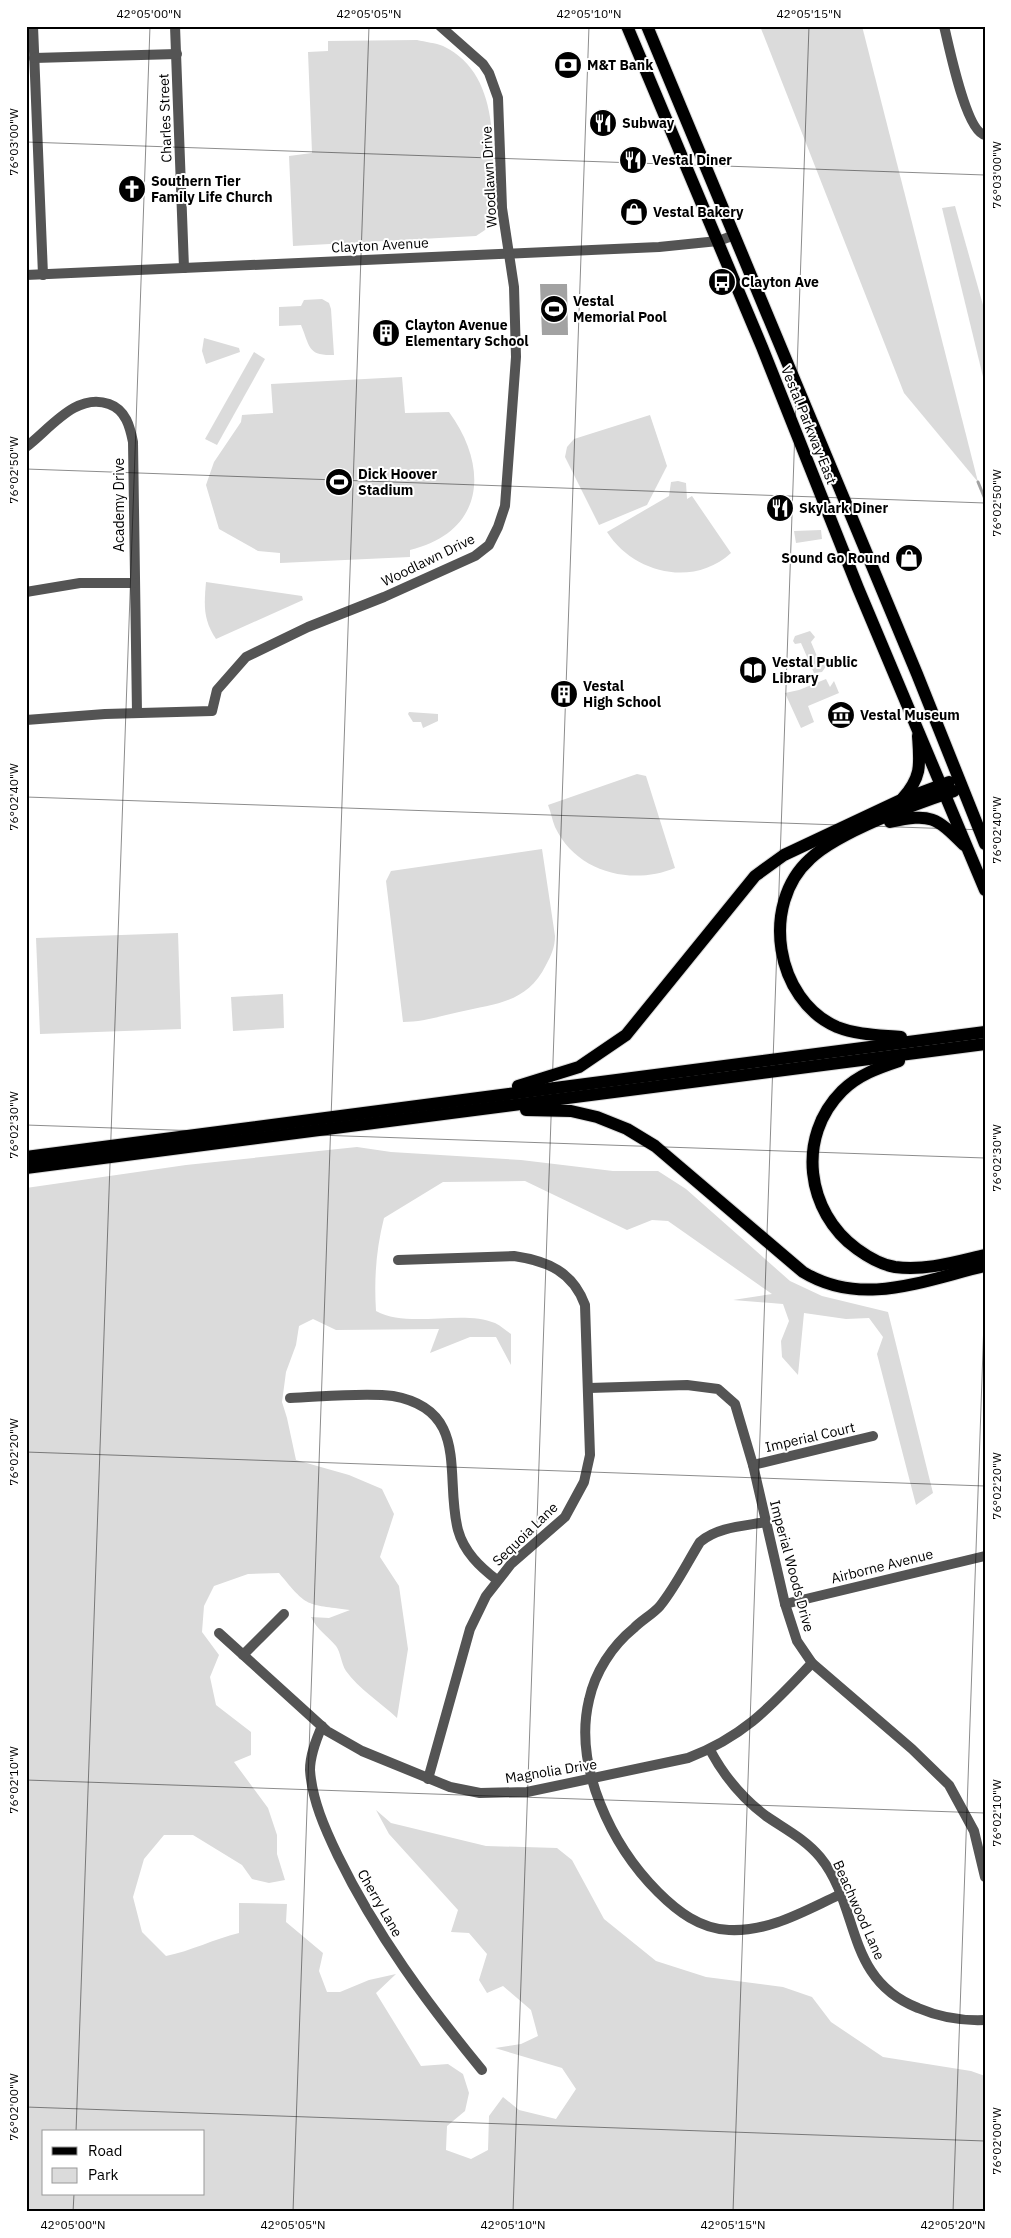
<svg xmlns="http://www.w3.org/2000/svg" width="1011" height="2238" font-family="'IBM Plex Sans',sans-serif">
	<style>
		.green { fill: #dbdbdb; fill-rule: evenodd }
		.water { fill: #a2a2a2 }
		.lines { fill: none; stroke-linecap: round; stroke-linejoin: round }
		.stream { stroke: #a2a2a2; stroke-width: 3 }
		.primary-casing { stroke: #dbdbdb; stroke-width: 14 }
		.street { stroke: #545454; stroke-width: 10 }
		.primary { stroke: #000; stroke-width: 12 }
		.ticks { fill: none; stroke: #000; stroke-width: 1; stroke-opacity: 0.45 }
		.labels { text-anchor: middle; stroke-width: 4; stroke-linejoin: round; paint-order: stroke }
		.poi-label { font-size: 14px; font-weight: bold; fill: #000; stroke: #fff; text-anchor: start }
		.street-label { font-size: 14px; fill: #000; stroke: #fff }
		.neatline { fill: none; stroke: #000; stroke-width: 2 }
		.ticks-label { font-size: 12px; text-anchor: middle; fill: #000 }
	</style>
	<rect width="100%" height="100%" fill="#fff"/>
	<g class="green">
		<path d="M760,26h102l116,456 -74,-89z"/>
		<path d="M417,40c8,2 19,3 26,6 63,30 49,118 48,175l-6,9 -9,6 -183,10 -4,-90 23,-3 -4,-101 20,-1v-10z"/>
		<path d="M955,206l30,106v73l-43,-177z"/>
		<path d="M322,299l7,4 2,6 3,46c-27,1 -24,-9 -33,-30l-22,1v-19l22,-1 3,-6z"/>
		<path d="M204,338l35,10 1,4 -34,12 -4,-13z"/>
		<path d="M254,352l11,7 -48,86 -12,-6z"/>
		<path d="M402,377l3,36 44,-1c41,56 35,120 -39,138v7l-130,6v-10l-22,-2 -39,-22 -13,-44 8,-23 27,-40 1,-7 31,-2 -2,-29z"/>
		<path d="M650,415l17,51 -20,39 -48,20 -34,-68 2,-10 7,-8z"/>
		<path d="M678,481l8,2 1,16 5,-3 39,57c-38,35 -98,20 -124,-21l62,-36 2,-14z"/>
		<path d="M821,530l1,9 -26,4 -2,-12z"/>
		<path d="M206,582l96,14 1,4 -87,39c-13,-20 -12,-33 -10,-57z"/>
		<path d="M810,631l5,6 -4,5 10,24 5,-6 1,5 -5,7 -8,1 -13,-30 -6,1 -2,-3 2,-5z"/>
		<path d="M826,679l4,8 4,-6 5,12 -31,13 6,16 -13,6 -16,-35 14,-3z"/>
		<path d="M409,712l29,2v7l-15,7 -2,-6h-8l-5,-8z"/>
		<path d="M637,774l9,2 29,92c-44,18 -99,4 -120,-41 -3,-7 -4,-15 -7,-22z"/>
		<path d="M542,849l13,87c0,11 -4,20 -9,29 -19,38 -49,38 -87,47 -19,4 -36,10 -56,10l-17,-141 5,-10z"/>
		<path d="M178,933l3,96 -141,5 -4,-96z"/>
		<path d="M283,994l1,34 -51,3 -2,-34z"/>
		<path d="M357,1147l34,5 130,8 92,11h45l28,18 104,92 32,15 66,16 45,181 -17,12 -39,-151 6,-17 -14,-19 -23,1 -42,-6 -6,62 -16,-18 -1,-16 8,-20 -6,-17 -50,-4 39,-6 -104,-73 -16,-1 -25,10 -102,-49 -82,1 -59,36c-8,32 -10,61 -8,93 33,18 86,-2 119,12 6,3 11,8 16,11v31l-15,-28h-26l-40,16 9,-24 -103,1 -23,-11 -14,7 -3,19 -10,27 -4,30 5,16 9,42 53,15 33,14 12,25 -14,43 19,29 9,63 -11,69c-16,-15 -39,-30 -51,-47 -5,-8 -5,-18 -10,-25 -9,-11 -19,-16 -25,-29l18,1 21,-8c-45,-6 -42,-2 -71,-37l-31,1 -34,12 -10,20 -2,26 17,23 -9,22 6,28 35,27v23l-17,7 34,46 9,27v19l8,26 -16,3 -17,-4 -10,-14 -49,-30h-29l-20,24 -11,38 9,35 24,24c25,-5 48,-17 73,-23v-30l48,1 -1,18 37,31 -4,18 8,21h13l29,-12 27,-6 -20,19 45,73 27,-2 15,10 6,19 -4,18 -18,15 -1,24 25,9 17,-9 1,-34 14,-19 16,13 37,9 20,-30 -14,-21 -67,-20 26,-4 17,-8 -7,-26 -28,-24 -16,7 -8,-13 8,-26 -18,-21 -18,-1 7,-22 -69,-76 -13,-24 15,13 95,23 71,2 15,12 32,59 52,42 50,16 77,10 29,10 19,25 52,35 88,14 14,5v136h-959v-1024l160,-23zM44,2132h160v62h-160z"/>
	</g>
	<path class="water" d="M540,284h27l1,51h-26z"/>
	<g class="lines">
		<path class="stream" d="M978,482l7,17"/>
		<g class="primary-casing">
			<g id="primary">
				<path d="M627,26l135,321 96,241 127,302"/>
				<path d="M647,26l270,648 68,170"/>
				<path d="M903,798c19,-22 17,-33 15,-62"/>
				<path d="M890,822c41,-9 46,-5 74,23"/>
				<path d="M901,1037c-21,-2 -44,-2 -64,-10 -62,-27 -77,-123 -27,-168 28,-27 105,-55 144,-68"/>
				<path d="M899,1061c-21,7 -41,14 -57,30 -46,46 -36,121 15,158 11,8 25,16 38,18 31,4 60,-5 90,-12"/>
				<path d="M518,1086l61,-19 47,-32 129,-159 29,-21 117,-55 48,-18"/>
				<path d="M526,1110l45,1 26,6 30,12 28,17 148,126c59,36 121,8 182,-6"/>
				<path d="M26,1157l959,-125"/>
				<path d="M26,1168l959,-124"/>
			</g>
		</g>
		<g class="street">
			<path d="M33,26l10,249"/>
			<path d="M175,26l9,242"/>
			<path d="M944,26c5,20 22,106 41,109"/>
			<path d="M34,58l143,-4"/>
			<path d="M26,275l633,-28 59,-6 17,-6"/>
			<path d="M26,447c24,-18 50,-55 83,-43 17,6 21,23 24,38l4,271"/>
			<path d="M26,592l54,-9h54"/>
			<path d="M26,720l79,-6 107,-3 5,-21 29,-33 62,-30 76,-30 91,-41 14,-11 9,-18 7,-21 11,-149 -2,-70 -12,-79 -4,-110 -9,-25 -6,-9 -43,-38"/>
			<path d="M398,1260l116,-4c34,5 59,16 71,49l5,150 -6,27 -19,35 -54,47 -25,32 -16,33 -42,150"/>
			<path d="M589,1388l98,-3 31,4 17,15 18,61 32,139 12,37 15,22 100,86 37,36 25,46 11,46"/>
			<path d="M290,1398c29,-1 75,-6 103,-2 78,14 51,81 65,134 6,22 22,37 39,50"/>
			<path d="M753,1465l120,-29"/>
			<path d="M766,1522c-22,4 -49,5 -66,20 -13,21 -24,44 -40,64 -7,8 -18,14 -26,22 -22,18 -39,44 -45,72 -16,67 23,146 69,192 19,19 42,37 71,38 40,2 75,-19 110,-35"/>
			<path d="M785,1604l200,-48"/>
			<path d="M219,1633l108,98 35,20 88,36 30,6 47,-1 161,-34c57,-22 83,-52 124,-95"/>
			<path d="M243,1655l41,-41"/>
			<path d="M322,1726c-6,14 -12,29 -12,44 2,30 15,59 28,86 38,78 89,147 144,214"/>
			<path d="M710,1750c14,26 32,48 56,66 19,13 39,23 54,41 41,50 24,122 98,151 21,9 44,13 67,12"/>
		</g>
		<use href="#primary" class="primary"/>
	</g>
	<path class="ticks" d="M26,142l959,33M26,469l959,34M26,797l959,33M26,1125l959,33M26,1452l959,34M26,1780l959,33M26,2107l959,34M76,2132l74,-2106M73,2212l1,-18M293,2212l76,-2186M513,2212l76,-2186M733,2212l76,-2186M953,2212l32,-920"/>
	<defs>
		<g id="bank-disc" transform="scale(1.4375)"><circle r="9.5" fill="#000" stroke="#fff"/><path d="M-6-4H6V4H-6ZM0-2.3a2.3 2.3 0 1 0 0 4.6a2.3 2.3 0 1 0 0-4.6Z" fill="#fff"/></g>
		<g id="restaurant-disc" transform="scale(1.4375)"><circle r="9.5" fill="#000" stroke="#fff"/><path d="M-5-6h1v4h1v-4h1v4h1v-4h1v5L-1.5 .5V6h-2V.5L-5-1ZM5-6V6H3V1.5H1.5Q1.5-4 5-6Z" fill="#fff"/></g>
		<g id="church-disc" transform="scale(1.4375)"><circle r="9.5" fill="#000" stroke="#fff"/><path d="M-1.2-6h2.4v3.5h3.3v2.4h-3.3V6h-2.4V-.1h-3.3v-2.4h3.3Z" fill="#fff"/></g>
		<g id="shop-disc" transform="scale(1.4375)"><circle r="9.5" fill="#000" stroke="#fff"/><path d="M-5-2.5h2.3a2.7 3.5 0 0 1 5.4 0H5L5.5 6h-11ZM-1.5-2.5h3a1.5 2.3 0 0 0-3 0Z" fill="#fff"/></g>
		<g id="bus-disc" transform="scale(1.4375)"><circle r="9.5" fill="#000" stroke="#fff"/><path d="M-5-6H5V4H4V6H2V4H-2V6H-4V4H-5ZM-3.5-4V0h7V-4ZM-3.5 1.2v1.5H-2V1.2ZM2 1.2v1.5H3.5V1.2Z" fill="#fff"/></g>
		<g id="stadium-disc" transform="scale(1.4375)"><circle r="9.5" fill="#000" stroke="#fff"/><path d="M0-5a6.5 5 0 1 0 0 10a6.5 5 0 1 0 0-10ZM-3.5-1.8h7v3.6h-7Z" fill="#fff"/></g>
		<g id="building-disc" transform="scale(1.4375)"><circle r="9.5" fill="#000" stroke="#fff"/><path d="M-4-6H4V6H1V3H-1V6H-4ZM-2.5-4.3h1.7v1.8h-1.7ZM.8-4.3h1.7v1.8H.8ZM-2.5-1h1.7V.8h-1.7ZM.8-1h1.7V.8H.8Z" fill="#fff"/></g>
		<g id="library-disc" transform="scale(1.4375)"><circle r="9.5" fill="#000" stroke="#fff"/><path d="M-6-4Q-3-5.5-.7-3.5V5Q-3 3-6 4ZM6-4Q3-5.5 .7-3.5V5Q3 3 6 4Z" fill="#fff"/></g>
		<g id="museum-disc" transform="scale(1.4375)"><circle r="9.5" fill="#000" stroke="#fff"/><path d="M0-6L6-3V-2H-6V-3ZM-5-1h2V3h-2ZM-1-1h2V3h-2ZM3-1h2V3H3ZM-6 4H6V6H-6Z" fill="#fff"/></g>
	</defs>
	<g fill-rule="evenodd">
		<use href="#bank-disc" x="568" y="65"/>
		<use href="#restaurant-disc" x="603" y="123"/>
		<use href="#restaurant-disc" x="633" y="160"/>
		<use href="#church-disc" x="132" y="189"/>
		<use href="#shop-disc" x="634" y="212"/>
		<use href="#bus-disc" x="722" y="282"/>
		<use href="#stadium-disc" x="554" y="309"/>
		<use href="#building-disc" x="386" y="333"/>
		<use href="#stadium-disc" x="339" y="482"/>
		<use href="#restaurant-disc" x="780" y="508"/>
		<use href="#shop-disc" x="909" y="558"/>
		<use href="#library-disc" x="753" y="670"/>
		<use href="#building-disc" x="564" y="694"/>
		<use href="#museum-disc" x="841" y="715"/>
	</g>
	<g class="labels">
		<g class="poi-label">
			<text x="587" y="70">M&amp;T Bank</text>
			<text x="622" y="128">Subway</text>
			<text x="652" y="165">Vestal Diner</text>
			<text x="151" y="186">Southern Tier<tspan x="151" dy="16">Family Life Church</tspan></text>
			<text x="653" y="217">Vestal Bakery</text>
			<text x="741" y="287">Clayton Ave</text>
			<text x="573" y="306">Vestal<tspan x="573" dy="16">Memorial Pool</tspan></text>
			<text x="405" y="330">Clayton Avenue<tspan x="405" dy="16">Elementary School</tspan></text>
			<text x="358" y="479">Dick Hoover<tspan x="358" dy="16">Stadium</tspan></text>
			<text x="799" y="513">Skylark Diner</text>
			<text x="890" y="563" text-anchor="end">Sound Go Round</text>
			<text x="772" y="667">Vestal Public<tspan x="772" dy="16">Library</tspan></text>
			<text x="583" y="691">Vestal<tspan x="583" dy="16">High School</tspan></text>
			<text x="860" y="720">Vestal Museum</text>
		</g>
		<g class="street-label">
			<text transform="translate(165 118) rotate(-92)" y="5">Charles Street</text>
			<text transform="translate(489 177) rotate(-93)" y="5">Woodlawn Drive</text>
			<text transform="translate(380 245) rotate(-3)" y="5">Clayton Avenue</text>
			<text transform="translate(809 425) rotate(68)" y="5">Vestal Parkway East</text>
			<text transform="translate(119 505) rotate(-90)" y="5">Academy Drive</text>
			<text transform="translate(428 560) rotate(-26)" y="5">Woodlawn Drive</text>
			<text transform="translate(810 1437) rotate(-13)" y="5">Imperial Court</text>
			<text transform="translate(525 1534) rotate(-44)" y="5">Sequoia Lane</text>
			<text transform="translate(792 1566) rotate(75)" y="5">Imperial Woods Drive</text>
			<text transform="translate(882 1566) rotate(-14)" y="5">Airborne Avenue</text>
			<text transform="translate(551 1771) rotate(-9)" y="5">Magnolia Drive</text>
			<text transform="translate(380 1903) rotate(60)" y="5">Cherry Lane</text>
			<text transform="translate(859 1910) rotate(66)" y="5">Beachwood Lane</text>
		</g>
	</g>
	<rect width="1011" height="2238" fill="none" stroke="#ffffff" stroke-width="55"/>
	<rect x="42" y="2130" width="162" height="65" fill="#ffffff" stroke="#999999"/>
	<rect x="52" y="2147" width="25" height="8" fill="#000000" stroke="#999999"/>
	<text x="88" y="2156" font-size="15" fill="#000000">Road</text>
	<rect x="52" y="2168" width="25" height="15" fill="#dbdbdb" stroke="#999999"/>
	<text x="88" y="2180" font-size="15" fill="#000000">Park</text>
	<rect x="28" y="28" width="956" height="2182" class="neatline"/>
	<g class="ticks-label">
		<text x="149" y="18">42°05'00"N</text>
		<text x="369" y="18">42°05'05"N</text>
		<text x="589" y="18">42°05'10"N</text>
		<text x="809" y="18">42°05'15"N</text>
		<text transform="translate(14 142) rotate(-90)" y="4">76°03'00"W</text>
		<text transform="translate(997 175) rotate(-90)" y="4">76°03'00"W</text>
		<text transform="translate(14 470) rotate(-90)" y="4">76°02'50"W</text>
		<text transform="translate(997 503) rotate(-90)" y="4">76°02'50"W</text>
		<text transform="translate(14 797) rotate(-90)" y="4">76°02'40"W</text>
		<text transform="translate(997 830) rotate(-90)" y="4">76°02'40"W</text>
		<text transform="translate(14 1125) rotate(-90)" y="4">76°02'30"W</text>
		<text transform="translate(997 1158) rotate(-90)" y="4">76°02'30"W</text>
		<text transform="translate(14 1452) rotate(-90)" y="4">76°02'20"W</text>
		<text transform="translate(997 1486) rotate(-90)" y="4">76°02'20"W</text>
		<text transform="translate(14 1780) rotate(-90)" y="4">76°02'10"W</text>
		<text transform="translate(997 1813) rotate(-90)" y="4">76°02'10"W</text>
		<text transform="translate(14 2107) rotate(-90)" y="4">76°02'00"W</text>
		<text transform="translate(997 2141) rotate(-90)" y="4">76°02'00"W</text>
		<text x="73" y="2229">42°05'00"N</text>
		<text x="293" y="2229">42°05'05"N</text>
		<text x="513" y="2229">42°05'10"N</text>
		<text x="733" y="2229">42°05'15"N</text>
		<text x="953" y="2229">42°05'20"N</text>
	</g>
</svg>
